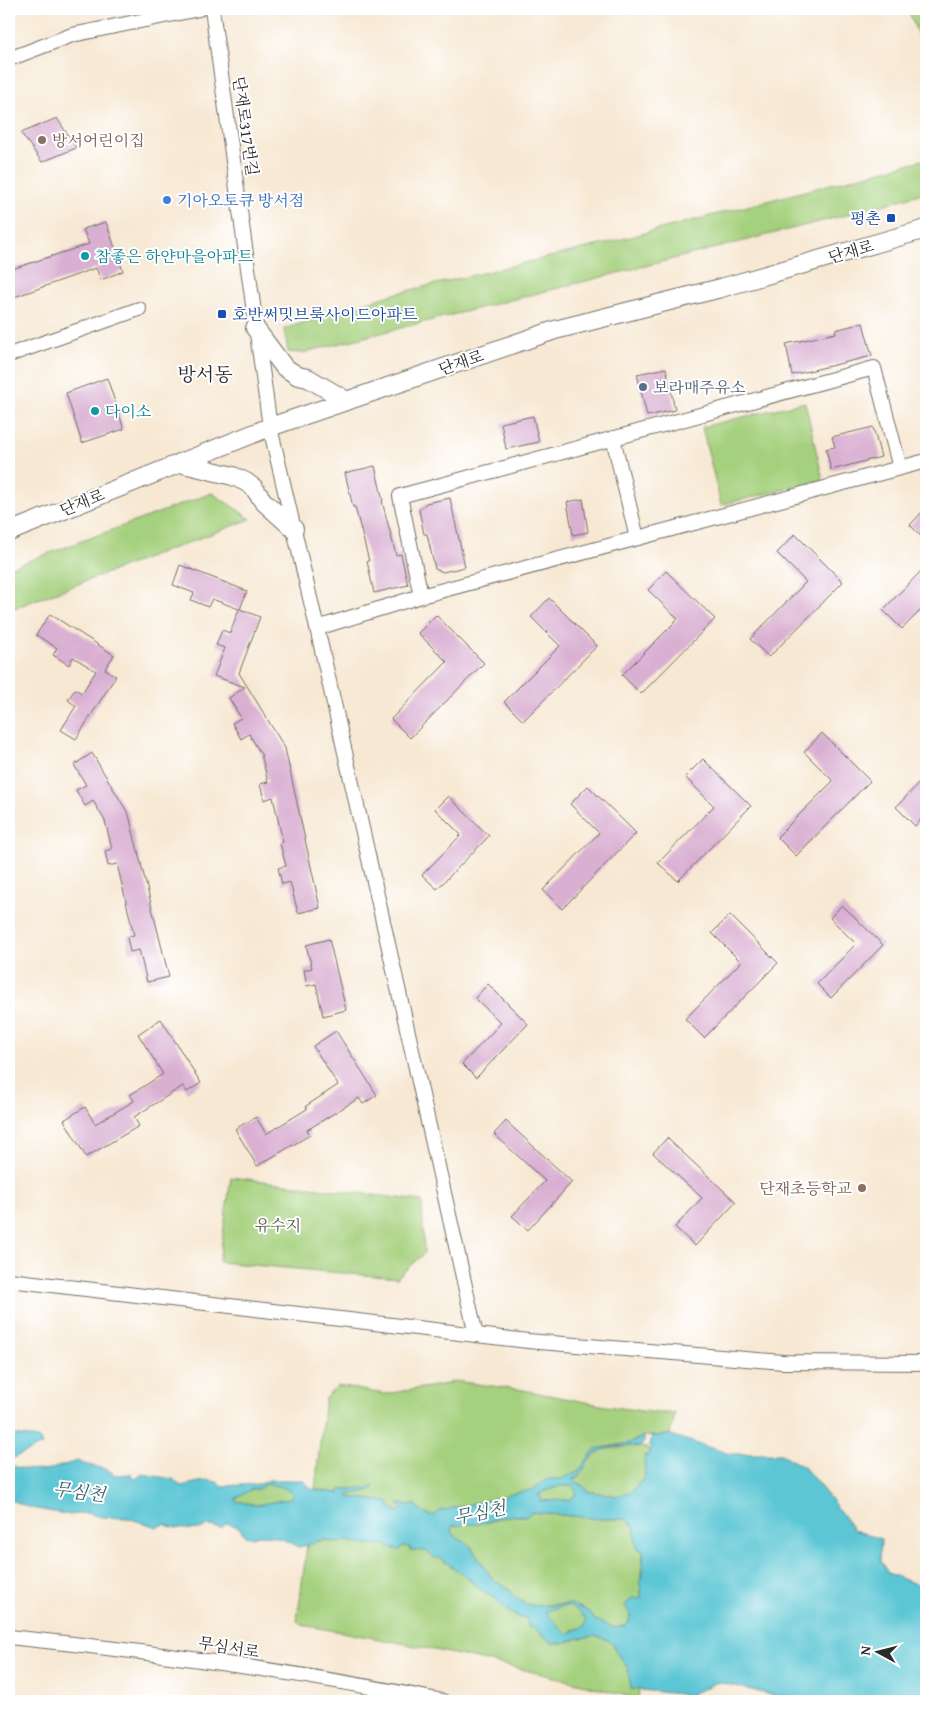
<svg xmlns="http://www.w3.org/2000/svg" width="935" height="1710" font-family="'Gentium Book Plus','Noto Serif KR',serif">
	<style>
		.green { fill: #a5d07d; stroke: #687e54 }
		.water { fill: #5bc6d4; stroke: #437880; fill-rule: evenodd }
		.building { fill: #d9afd2 }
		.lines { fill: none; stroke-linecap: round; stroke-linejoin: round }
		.minor-casing { stroke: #726d66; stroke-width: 16 }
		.tertiary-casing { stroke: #726d66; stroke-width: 20 }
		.minor { stroke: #fff; stroke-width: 14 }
		.tertiary { stroke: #fff; stroke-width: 18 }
		.education-dot { fill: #8d6e63; stroke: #fff; stroke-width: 2 }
		.shop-dot { fill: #3f7fe0; stroke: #fff; stroke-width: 2 }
		.transit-dot { fill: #1a4fb4; stroke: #fff; stroke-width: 2 }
		.culture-dot { fill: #0f9aa8; stroke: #fff; stroke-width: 2 }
		.service-dot { fill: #5c6f8a; stroke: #fff; stroke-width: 2 }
		.labels { text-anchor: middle; stroke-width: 4; stroke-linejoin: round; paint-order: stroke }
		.street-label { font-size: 16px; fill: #2b2b2b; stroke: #fff }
		.education-label { font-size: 16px; fill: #785e54; stroke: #fff; text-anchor: start }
		.shop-label { font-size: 16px; fill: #366cbe; stroke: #fff; text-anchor: start }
		.transit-label { font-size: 16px; fill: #164399; stroke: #fff; text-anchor: end }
		.culture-label { font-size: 16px; fill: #0d838f; stroke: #fff; text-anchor: start }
		.service-label { font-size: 16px; fill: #4e5e75; stroke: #fff; text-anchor: start }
		.park-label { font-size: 16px; fill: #505d44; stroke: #fff }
		.water-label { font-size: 18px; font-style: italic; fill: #3c6166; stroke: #fff }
		.quarter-label { font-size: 19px; fill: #2b2b2b; stroke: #fff }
	</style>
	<rect width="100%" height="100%" fill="#fff"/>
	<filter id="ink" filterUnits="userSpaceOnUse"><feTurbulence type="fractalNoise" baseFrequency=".02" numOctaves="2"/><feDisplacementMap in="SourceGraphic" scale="10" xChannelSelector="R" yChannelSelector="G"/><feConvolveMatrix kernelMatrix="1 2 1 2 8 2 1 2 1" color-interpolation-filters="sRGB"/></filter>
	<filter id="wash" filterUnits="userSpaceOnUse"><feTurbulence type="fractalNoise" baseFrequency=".0096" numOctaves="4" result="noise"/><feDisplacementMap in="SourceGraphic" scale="20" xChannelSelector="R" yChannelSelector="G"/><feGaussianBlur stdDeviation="1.12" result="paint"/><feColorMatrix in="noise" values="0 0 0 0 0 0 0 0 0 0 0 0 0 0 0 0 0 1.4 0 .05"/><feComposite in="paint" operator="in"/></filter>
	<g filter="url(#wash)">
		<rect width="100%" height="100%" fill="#f7e8d3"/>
		<g class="green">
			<path d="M908,9h18v48z"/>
			<path d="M926,159v33l-60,18 -564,143 -14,-1 -4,-23 110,-35 206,-49z"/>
			<path d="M805,402l18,78 -102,25 -19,-78z"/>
			<path d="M212,493l39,26 -242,91v-42z"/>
			<path d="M231,1177l191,24 2,52 -27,25 -178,-16z"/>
			<path d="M454,1381l69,9 83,16 51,7h18l-5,22 -26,1 -14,7 -35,6 -17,23 -17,7h-13l-16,11 -28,8h-7l-56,13 -7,5 -10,-2 -7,-5 -18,-4 4,4 -4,3 -9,-5 -2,-5 -39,-5 -1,-3 20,-3 1,-3c-10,-1 -18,2 -27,1v5l-27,-5 10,-91 13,-12 47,8 62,-10z"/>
			<path d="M633,1446l14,2 2,4 -1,4 -3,-1v21l-12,15 -16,5 -30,-5 -6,-7 -10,-5 6,-1 8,-13 16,-15z"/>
			<path d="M266,1484l12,2 14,5v5l-4,3 -31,6 -21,-4v-3l16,-9h6z"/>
			<path d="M560,1486h11l4,2 1,7 -6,5 -32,1 -1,-5 8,-5z"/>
			<path d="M531,1512l71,7h24l8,7 3,22 6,3 -2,47 -4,1 -7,16 -1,7 -5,4 -9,2 -20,-8 -6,-8 -9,-5 -22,-3 -21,2 -12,-2 -11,-7 -7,-10 -13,-6 -25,-37 -10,-5 -8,-8 2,-6 36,-3 19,-7 18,2z"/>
			<path d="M325,1540l12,3 9,-2 32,5 2,-2 30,3v3l16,1 14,7 24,17 22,19 9,4 11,12 12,7 9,1 6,9 19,16h12l15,-5 18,-2 12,5 4,3 3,8 12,16 3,21 8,1 -1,9c-112,-31 -223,-55 -337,-74l-4,-4 10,-76 6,-3z"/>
			<path d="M562,1606c13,0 17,5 24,14v6l-13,4 -6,4 -23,-22z"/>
		</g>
		<g class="water">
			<path d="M9,1435c8,0 24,2 31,5l2,5 -33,15z"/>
			<path d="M670,1435l60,19h51l23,13 25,30 25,33 27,9 -1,22 8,12 38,15v113h-129l-79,-19 -29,13 -58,-6 -3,-21 -12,-16 -3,-8 -4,-3 -12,-5 -18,2 -15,5h-12l-19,-16h-5l-1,-9 -9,-1 -12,-7 -11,-12 -9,-4 -22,-19 -24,-17h-5l-9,-7 -16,-1v-3l-7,-1 -3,4 -12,-2 -1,-3 -7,-1 -2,2 -32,-5 -9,2 -12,-3 -12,2 -5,3 -10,2c-12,-7 -23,-12 -38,-12 -6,1 -8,3 -15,1l-5,-8 -13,-5 -6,5 -13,-2c-7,6 -36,3 -44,-2l-7,3 -30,-9 -25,-1 -15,-4 -17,2 -39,-7 -18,-7h-4v-36l15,4 21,2 32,-10c12,7 28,4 38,14l16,-1 1,5 5,-1 5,-4 31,5 8,7 27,-6 9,2 5,4 38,-2 9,-4h34l9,9 29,5 -2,-3 3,-2c9,1 17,-2 27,-1l4,-3v3l-5,3 -20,4 1,2 40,5 1,5 9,5 4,-3 -5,-5 18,1c2,8 11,9 18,11l6,-5 57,-13h7l3,-4 25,-4 16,-11h13l17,-7 17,-23 35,-6 14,-7v6l-4,5c-13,-2 -36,-1 -46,8 -7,7 -10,15 -17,23l-5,1 14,9 1,3 30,5 16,-5 12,-15 -1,-21 4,1 4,-20zM266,1484l12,2 13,5 1,5 -4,3 -31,6 -21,-4v-3l16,-9h6zM560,1486h11l4,2 1,7 -7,5 -30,1 3,-3 -4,-3 7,-4zM531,1512l71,7h24l8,7 3,22 6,3v24l-4,9 2,3v11l-4,1 -3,-2 -9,8 5,10 -1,7 -5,4 -9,2 -20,-8 -6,-8 -18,-8 -34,2 -12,-2 -11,-7 -7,-10 -13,-6 -25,-37 -10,-5 -8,-7 2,-7 7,1 4,-3c17,5 29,-6 45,-7 5,-1 12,0 17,1zM562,1606c13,0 17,5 24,14l-1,6 -18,8 -22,-22z"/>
		</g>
		<g id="blocks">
			<g class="building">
				<path d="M57,118l19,30 -34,14 -21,-29z"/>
				<path d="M106,222l17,49 -22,9 -5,-12 -87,31v-29l80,-26 -6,-15z"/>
				<path d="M863,323l9,33 -80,19 -6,-31 50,-11 -1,-3z"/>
				<path d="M666,368l9,42 -28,6 -10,-42z"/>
				<path d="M107,378l17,51 -42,14 -16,-50z"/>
				<path d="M533,416l6,26 -33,7 -5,-26z"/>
				<path d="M873,427l8,30 -50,13 -5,-21 9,-2 -3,-10z"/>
				<path d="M375,466l8,35h-1l14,54 5,-1 7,31 -34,8 -7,-32h2l-14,-54h-2l-8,-34z"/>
				<path d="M450,498l15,69 -22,5 -8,-3 -8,-35h-3l-5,-24 7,-7z"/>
				<path d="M583,499l5,33 -15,3 -6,-33z"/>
				<path d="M926,508v33l-16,-16z"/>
				<path d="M795,534l48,48 -74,75 -19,-18 56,-57 -29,-29z"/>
				<path d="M180,565l67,26 -7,18 20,8 -21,56 46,75 35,160 -22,5 -8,-31 -8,2 -4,-16 8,-2 -6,-23 3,-1 -10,-45 -9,3 -4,-16 8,-2 -7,-28 -12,-20 -8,5 -9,-16 9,-5 -12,-20 16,-11 -31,-11 11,-28 -9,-3 6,-15 8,3 9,-24 -27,-10 -4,8 -17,-7 3,-7 -21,-8z"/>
				<path d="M926,566v39l-24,24 -19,-19z"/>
				<path d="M666,571l49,48 -74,75 -19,-19 56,-56 -30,-29z"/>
				<path d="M549,598l48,48 -74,75 -19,-19 56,-56 -29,-29z"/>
				<path d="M50,614l64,41 -9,14 11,7 -40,63 -15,-9 15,-24 -8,-6 7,-11 7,4 14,-22 -23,-14 -4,8 -16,-10 4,-7 -21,-13z"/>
				<path d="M436,615l48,48 -74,75 -19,-19 56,-57 -29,-29z"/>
				<path d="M822,733l48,48 -74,75 -19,-19 56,-56 -29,-29z"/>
				<path d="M92,753l37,62 40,162 -22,5 -8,-32 -9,2 -3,-15 7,-2 -17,-71 -9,2 -3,-15 7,-2 -7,-28 -12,-20 -8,5 -9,-16 10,-5 -12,-20z"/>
				<path d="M703,759l48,47 -73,75 -20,-18 56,-57 -29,-29z"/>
				<path d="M926,776v38l-11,12 -19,-19z"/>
				<path d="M588,786l48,47 -74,76 -19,-19 56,-57 -29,-29z"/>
				<path d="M448,796l41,40 -52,53 -15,-14 39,-40 -26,-26z"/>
				<path d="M842,905l41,40 -52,53 -14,-14 39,-40 -26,-26z"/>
				<path d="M730,915l48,48 -74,75 -19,-19 56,-57 -29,-29z"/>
				<path d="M329,939l17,71 -23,6 -7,-32 -9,2 -3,-16 8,-2 -6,-23z"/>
				<path d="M488,984l40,40 -52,54 -14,-14 39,-41 -26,-25z"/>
				<path d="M161,1019l40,64 -14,9 -4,-6 -49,31 5,9 -53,31 -22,-37 21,-13 10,17 39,-23 -4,-6 33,-21 -25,-40z"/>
				<path d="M336,1031l41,64 -14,9 -4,-6 -52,32 3,5 -53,31 -22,-37 21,-12 10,17 41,-25 -1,-3 32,-21 -25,-39z"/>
				<path d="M506,1121l66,61 -44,48 -16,-14 33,-35 -51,-47z"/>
				<path d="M667,1138l69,64 -41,44 -20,-19 27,-29 -49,-45z"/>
			</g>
		</g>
	</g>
	<g filter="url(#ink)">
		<use href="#blocks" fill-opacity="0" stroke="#726d66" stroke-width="1"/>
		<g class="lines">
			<g class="minor-casing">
				<g id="minor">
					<path d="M212,9l58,418 47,201 159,707"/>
					<path d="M9,59l63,-24 127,-26"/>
					<path d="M9,355l130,-46"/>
					<path d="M613,438l24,100"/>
					<path d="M421,596l-21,-100 474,-128 26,100"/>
					<path d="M317,628l104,-32 505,-135"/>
					<path d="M9,1280l519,61 255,21 143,1"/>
					<path d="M9,1637c146,15 290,35 434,64"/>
				</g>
			</g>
			<g class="tertiary-casing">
				<g id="tertiary">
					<path d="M255,328l29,39 14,9 10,2 39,23"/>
					<path d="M180,463l53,13 13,6 8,6 9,13 31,28"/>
					<path d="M9,532l261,-105 285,-97 166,-42 205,-59"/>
				</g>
			</g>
			<use href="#minor" class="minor"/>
			<use href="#tertiary" class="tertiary"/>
		</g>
	</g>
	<g class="education-dot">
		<circle cx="42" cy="140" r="5"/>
		<circle cx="862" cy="1188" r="5"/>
	</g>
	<circle class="shop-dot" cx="167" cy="200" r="5"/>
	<g class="transit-dot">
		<rect x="886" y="213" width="10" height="10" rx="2.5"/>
		<rect x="217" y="309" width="10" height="10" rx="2.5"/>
	</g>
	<g class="culture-dot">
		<circle cx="85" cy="256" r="5"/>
		<circle cx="95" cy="411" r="5"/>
	</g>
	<circle class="service-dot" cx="643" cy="387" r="5"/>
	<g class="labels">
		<g class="street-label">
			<text transform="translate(246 126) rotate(82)" y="6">단재로317번길</text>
			<text transform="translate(851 251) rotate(-16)" y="6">단재로</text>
			<text transform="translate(461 362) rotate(-19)" y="6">단재로</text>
			<text transform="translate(82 502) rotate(-22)" y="6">단재로</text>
			<text transform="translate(229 1647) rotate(9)" y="6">무심서로</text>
		</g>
		<g class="education-label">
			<text x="52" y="146">방서어린이집</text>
			<text x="852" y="1194" text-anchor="end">단재초등학교</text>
		</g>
		<g class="shop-label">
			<text x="177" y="206">기아오토큐 방서점</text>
		</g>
		<g class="transit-label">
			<text x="881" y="224">평촌</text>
			<text x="232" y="320" text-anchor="start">호반써밋브룩사이드아파트</text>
		</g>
		<g class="culture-label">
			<text x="95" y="262">참좋은 하얀마을아파트</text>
			<text x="105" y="417">다이소</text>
		</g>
		<g class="service-label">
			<text x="653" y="393">보라매주유소</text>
		</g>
		<g class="park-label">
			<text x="278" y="1231">유수지</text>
		</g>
		<g class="water-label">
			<text transform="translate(79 1492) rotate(7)" y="6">무심천</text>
			<text transform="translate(480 1513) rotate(-12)" y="6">무심천</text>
		</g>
		<g class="quarter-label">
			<text x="205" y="381">방서동</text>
		</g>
	</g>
	<rect width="935" height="1710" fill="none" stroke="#fff" stroke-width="30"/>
	<g transform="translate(878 1652) rotate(277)" stroke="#ffffff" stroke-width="4" paint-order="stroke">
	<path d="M0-4L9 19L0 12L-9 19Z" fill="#2b2b2b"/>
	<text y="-8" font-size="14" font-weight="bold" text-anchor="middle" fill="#2b2b2b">N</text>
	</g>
</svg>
